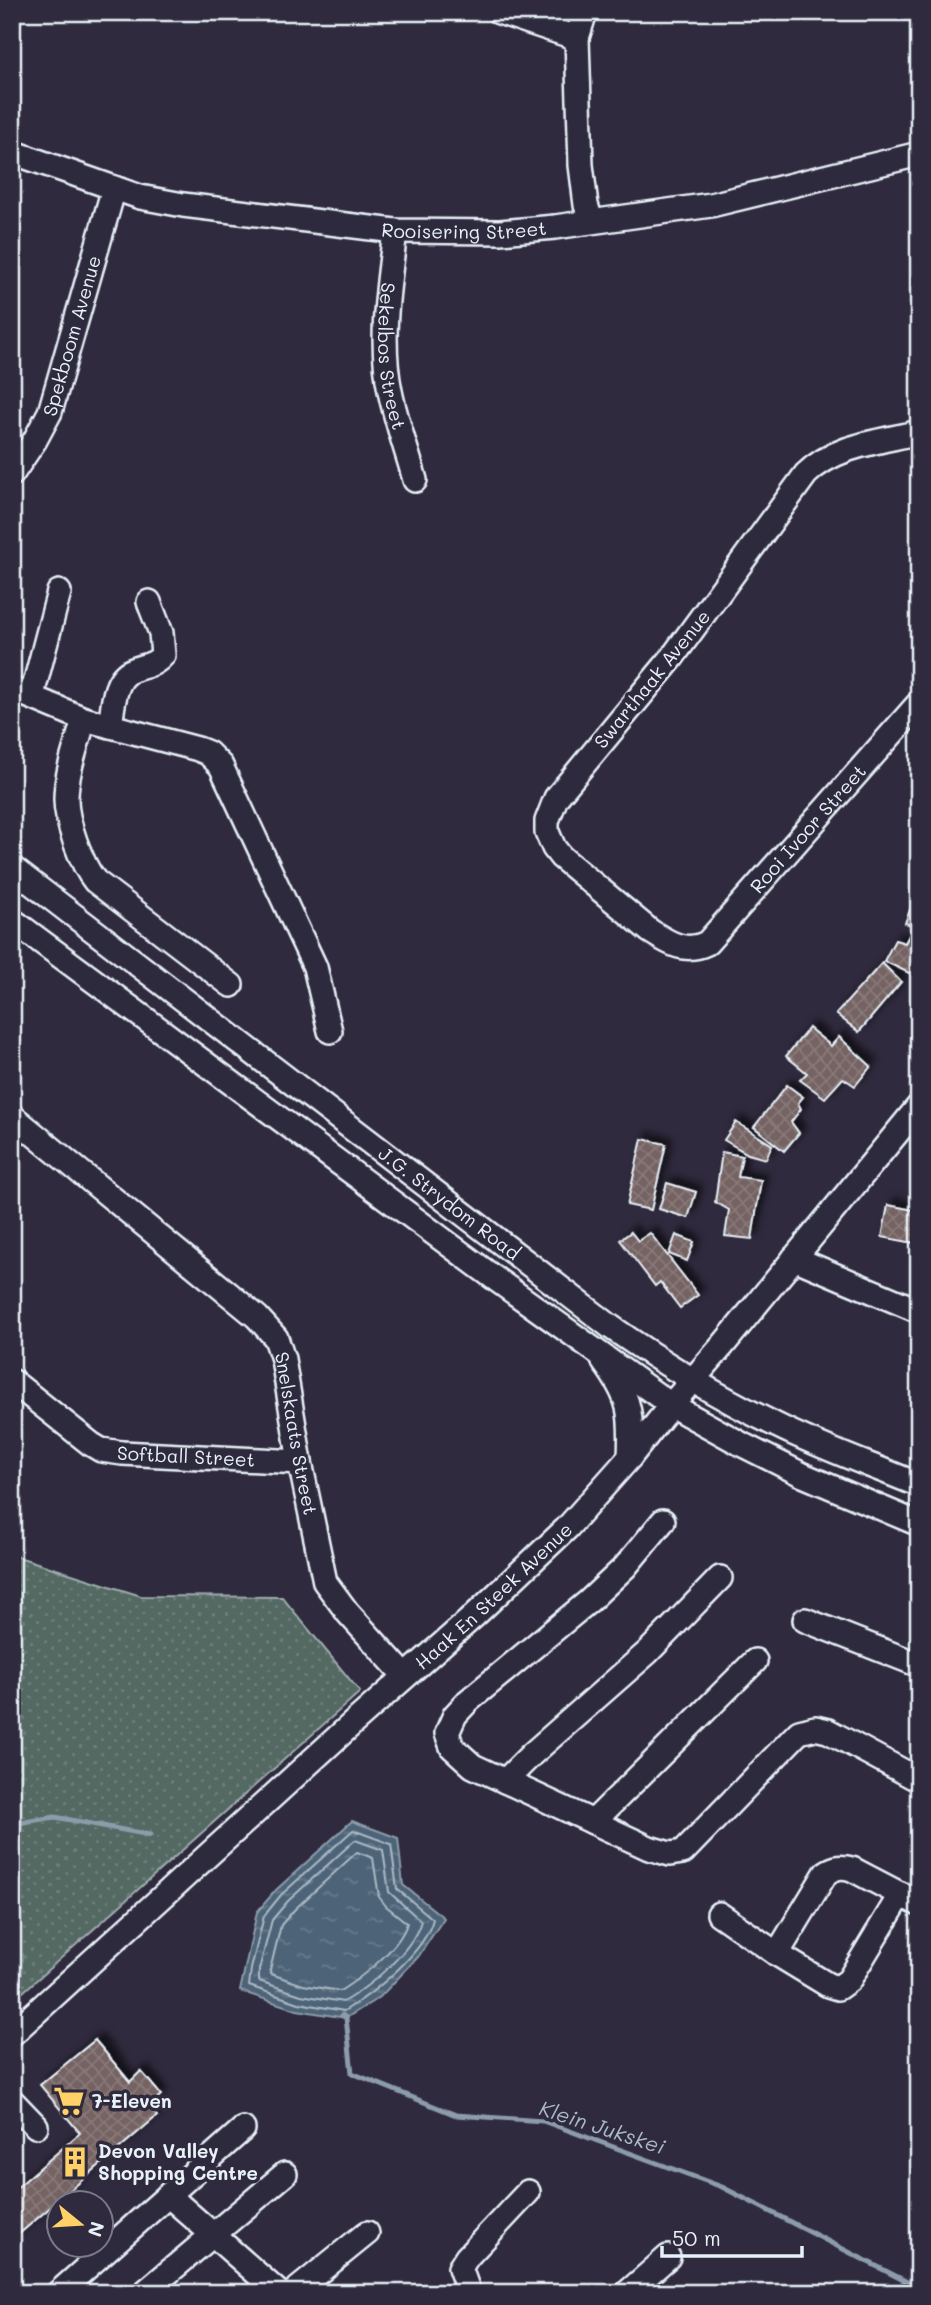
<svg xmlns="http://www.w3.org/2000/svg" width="931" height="2305" font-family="Mali,sans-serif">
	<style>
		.park { fill: url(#park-dots); stroke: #9eadae; stroke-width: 2 }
		.water { fill: url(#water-ripples); stroke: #8c9cab; stroke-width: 2 }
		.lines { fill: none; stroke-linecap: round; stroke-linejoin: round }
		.shore { stroke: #aab9c5; stroke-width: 2 }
		.stream { stroke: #8c9cab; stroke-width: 5 }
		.building { fill: url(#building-cross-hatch); stroke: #e8f1f8; stroke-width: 2; filter: url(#shadow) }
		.minor-casing { stroke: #e8f1f8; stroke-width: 28 }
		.minor { stroke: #2f2a3d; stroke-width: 23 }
		.labels { text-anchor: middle; stroke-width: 7; stroke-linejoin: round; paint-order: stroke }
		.street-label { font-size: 19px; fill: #e8f1f8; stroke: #2f2a3d }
		.poi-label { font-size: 19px; font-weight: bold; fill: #e8f1f8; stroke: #2f2a3d; text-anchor: start }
		.water-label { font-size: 21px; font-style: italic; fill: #aab9c5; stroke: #2f2a3d }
	</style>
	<defs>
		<pattern id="park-dots" width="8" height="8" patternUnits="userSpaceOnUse" patternTransform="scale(1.75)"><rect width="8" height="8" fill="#556964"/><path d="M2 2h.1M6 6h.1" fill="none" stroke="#6d7f7b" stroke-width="1.8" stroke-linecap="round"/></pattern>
		<pattern id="water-ripples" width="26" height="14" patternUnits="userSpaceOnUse" patternTransform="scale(1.75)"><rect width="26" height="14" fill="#4e6478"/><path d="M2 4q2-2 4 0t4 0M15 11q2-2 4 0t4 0" fill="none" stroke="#687b8c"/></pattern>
		<pattern id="building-cross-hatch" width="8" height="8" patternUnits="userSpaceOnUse" patternTransform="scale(1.75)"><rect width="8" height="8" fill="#756262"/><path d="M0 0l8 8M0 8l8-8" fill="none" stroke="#897979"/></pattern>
		<filter id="shadow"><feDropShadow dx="6" dy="-6" stdDeviation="3.5" flood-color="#0009"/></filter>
	</defs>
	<rect width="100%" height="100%" fill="#2f2a3d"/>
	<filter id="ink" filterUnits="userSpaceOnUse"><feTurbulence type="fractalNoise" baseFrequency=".0143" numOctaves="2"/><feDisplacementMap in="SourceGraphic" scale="14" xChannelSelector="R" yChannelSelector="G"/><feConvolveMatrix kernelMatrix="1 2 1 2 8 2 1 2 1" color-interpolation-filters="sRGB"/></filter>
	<g filter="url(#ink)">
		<path class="park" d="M12,1555l129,41 141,1 78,95 -337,300 -11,-1z"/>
		<path class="water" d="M352,1821l46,17 5,47 41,33 -26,39 -38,40 -34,21 -49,-8 -57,-19 17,-79 19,-22z"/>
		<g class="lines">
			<g class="shore">
				<path d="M353,1830l38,14 6,45 36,30c-8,33 -60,75 -89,92l-45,-8 -50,-17 2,-17 13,-53 17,-21z"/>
				<path d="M355,1840l28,10 6,42 32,29c-9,31 -51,65 -78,81l-42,-7 -42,-14v-11l13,-50 16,-19z"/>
				<path d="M357,1852l16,6 6,39 7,9 21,17c-7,25 -45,54 -67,68l-37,-6 -32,-11 -1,-4 11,-45 14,-16z"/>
			</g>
			<g class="stream">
				<path d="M12,1824l43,-7 95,18"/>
				<path d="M342,2015l4,3 6,55 104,42 87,6 179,66 197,101"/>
			</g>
		</g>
		<g class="building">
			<path d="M915,897l4,1v60l-8,16 -27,-13 11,-21 10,3 9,-17 -9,-3z"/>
			<path d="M882,963l19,19 -42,50 -23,-18z"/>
			<path d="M809,1028l22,18 8,-9 32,29 -16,20 -12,-8 -18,20 -25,-18 7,-7 -21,-17z"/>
			<path d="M787,1085l16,12 -5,6 3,6 -10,13 8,11 -15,18 -30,-24z"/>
			<path d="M736,1122l36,23 -6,14 -18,-5 -24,-14z"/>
			<path d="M642,1139l24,5 -15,66 -24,-5z"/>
			<path d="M722,1152l20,4 -4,21 23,3 -9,59 -27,-3 4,-26 -14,-8z"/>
			<path d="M667,1183l29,9 -8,26 -29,-9z"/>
			<path d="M888,1205l31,6v33l-37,-7z"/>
			<path d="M631,1232l7,9 12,-8 48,62 -18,13 -20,-26 -5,4 -35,-46z"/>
			<path d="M676,1235l18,7 -7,19 -18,-7z"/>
			<path d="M95,2040l35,42 11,-11 20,24 -12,11 8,10 -145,124v-48l68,-59 -40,-48z"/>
		</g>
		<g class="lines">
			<g class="minor-casing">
				<g id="minor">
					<path d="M499,12l78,26"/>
					<path d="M585,12l-8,26 4,127 5,40 5,15"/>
					<path id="s1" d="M12,152l128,45 43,8 212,26 105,1 55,-5 156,-22 208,-51"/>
					<path id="s2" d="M395,231c-6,53 -16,107 -5,160 6,30 17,60 25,89"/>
					<path id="s3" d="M919,432c-40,10 -83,13 -113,42l-135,185 -115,139 -9,23v11l7,16 7,9 89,74c19,12 35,23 57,12l212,-240"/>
					<path id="s4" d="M12,474l23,-34 15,-28 64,-224"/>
					<path d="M12,689l72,30 114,30 10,4 13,13 94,201 15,64"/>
					<path d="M32,695l27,-103"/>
					<path d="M84,719c-7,26 -18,53 -18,80 0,22 15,65 29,82l136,104"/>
					<path d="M110,726c3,-17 3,-49 23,-56 12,-5 21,-4 30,-15l-2,-22 -12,-31"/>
					<path id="s5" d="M12,868l599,459c53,37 107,70 165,98 46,23 95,40 143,60"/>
					<path d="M12,920l485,360 174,125 72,40 60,30 116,49"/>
					<path id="s6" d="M12,1116l245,201 19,21 7,21 17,103 25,120 23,31 57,63"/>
					<path d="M794,1258l125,53"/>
					<path d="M604,1362c27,36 28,52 26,95"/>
					<path id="s7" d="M12,1381l79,63 10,6 21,3 178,9"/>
					<path d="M663,1521l-38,46 -36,34 -121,100 -13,14 -8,18 5,14 21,19 176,82 21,6 13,-2 116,-120 16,-4 13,3 91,49"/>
					<path d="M805,1620l114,45"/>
					<path d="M505,1781l27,-27 116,-102 72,-74"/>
					<path d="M593,1822l162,-161"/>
					<path d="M719,1914l58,40 51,31 10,3 11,-8 52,-86"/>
					<path d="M777,1954l49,-81c9,-6 15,-7 26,-4l67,35"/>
					<path id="s8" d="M12,2034l341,-311 121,-107 93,-88 63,-71 41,-52 52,-60 196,-239"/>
					<path d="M12,2101l24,25"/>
					<path d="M168,2195l111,98"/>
					<path d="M58,2293l185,-164"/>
					<path d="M144,2293l141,-119"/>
					<path d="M293,2293l74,-60"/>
					<path d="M469,2293l-9,-25 7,-11 61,-65"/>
					<path d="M627,2293l41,-36"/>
				</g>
			</g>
			<use href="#minor" class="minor"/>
		</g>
	</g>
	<defs>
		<g id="supermarket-bare" transform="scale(2.415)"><path d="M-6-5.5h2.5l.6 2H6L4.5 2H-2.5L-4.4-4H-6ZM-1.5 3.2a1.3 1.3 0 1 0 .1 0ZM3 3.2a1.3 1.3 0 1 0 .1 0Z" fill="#ffd166" stroke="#2f2a3d" stroke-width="2.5" paint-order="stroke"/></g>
		<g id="building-bare" transform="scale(2.415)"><path d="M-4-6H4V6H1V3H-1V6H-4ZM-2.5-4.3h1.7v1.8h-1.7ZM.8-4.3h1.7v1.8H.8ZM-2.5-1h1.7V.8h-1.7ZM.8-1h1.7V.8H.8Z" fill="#ffd166" stroke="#2f2a3d" stroke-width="2.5" paint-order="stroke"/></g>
	</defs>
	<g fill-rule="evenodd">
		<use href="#supermarket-bare" x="69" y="2101"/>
		<use href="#building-bare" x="75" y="2162"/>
	</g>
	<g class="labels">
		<g class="street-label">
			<text dy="7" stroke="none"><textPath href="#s1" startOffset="462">Rooisering Street</textPath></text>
			<text dy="7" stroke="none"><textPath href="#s4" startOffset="152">Spekboom Avenue</textPath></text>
			<text dy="7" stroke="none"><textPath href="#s2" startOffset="126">Sekelbos Street</textPath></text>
			<text transform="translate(652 679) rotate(-51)" y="7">Swarthaak Avenue</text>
			<text dy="7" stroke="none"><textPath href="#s3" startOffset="926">Rooi Ivoor Street</textPath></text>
			<text dy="7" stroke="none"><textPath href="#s5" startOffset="551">J.G. Strydom Road</textPath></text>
			<text dy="7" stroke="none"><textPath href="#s6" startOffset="443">Snelskaats Street</textPath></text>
			<text dy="7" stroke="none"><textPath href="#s7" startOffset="198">Softball Street</textPath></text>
			<text dy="7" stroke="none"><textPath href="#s8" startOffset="651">Haak En Steek Avenue</textPath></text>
		</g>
		<g class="poi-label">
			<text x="92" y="2108">7-Eleven</text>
			<text x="98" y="2158">Devon Valley<tspan x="98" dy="22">Shopping Centre</tspan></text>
		</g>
		<g class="water-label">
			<text transform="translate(602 2128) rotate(18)" y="7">Klein Jukskei</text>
		</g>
	</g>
	<rect width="931" height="2305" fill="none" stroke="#2f2a3d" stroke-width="42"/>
	<rect x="21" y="21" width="889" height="2263" fill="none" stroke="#e8f1f8" stroke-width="2.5" filter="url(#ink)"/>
	<g transform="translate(80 2224) rotate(108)"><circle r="33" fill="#2f2a3d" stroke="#797a88" stroke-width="2"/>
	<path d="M0-5L12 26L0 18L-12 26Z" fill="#ffd166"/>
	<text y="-10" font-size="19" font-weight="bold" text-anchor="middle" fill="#e8f1f8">N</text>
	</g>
	<path d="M662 2246v10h140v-10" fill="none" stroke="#e8f1f8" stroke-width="3.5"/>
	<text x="672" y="2246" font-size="21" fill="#e8f1f8" stroke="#2f2a3d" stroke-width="5" paint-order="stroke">50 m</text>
</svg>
